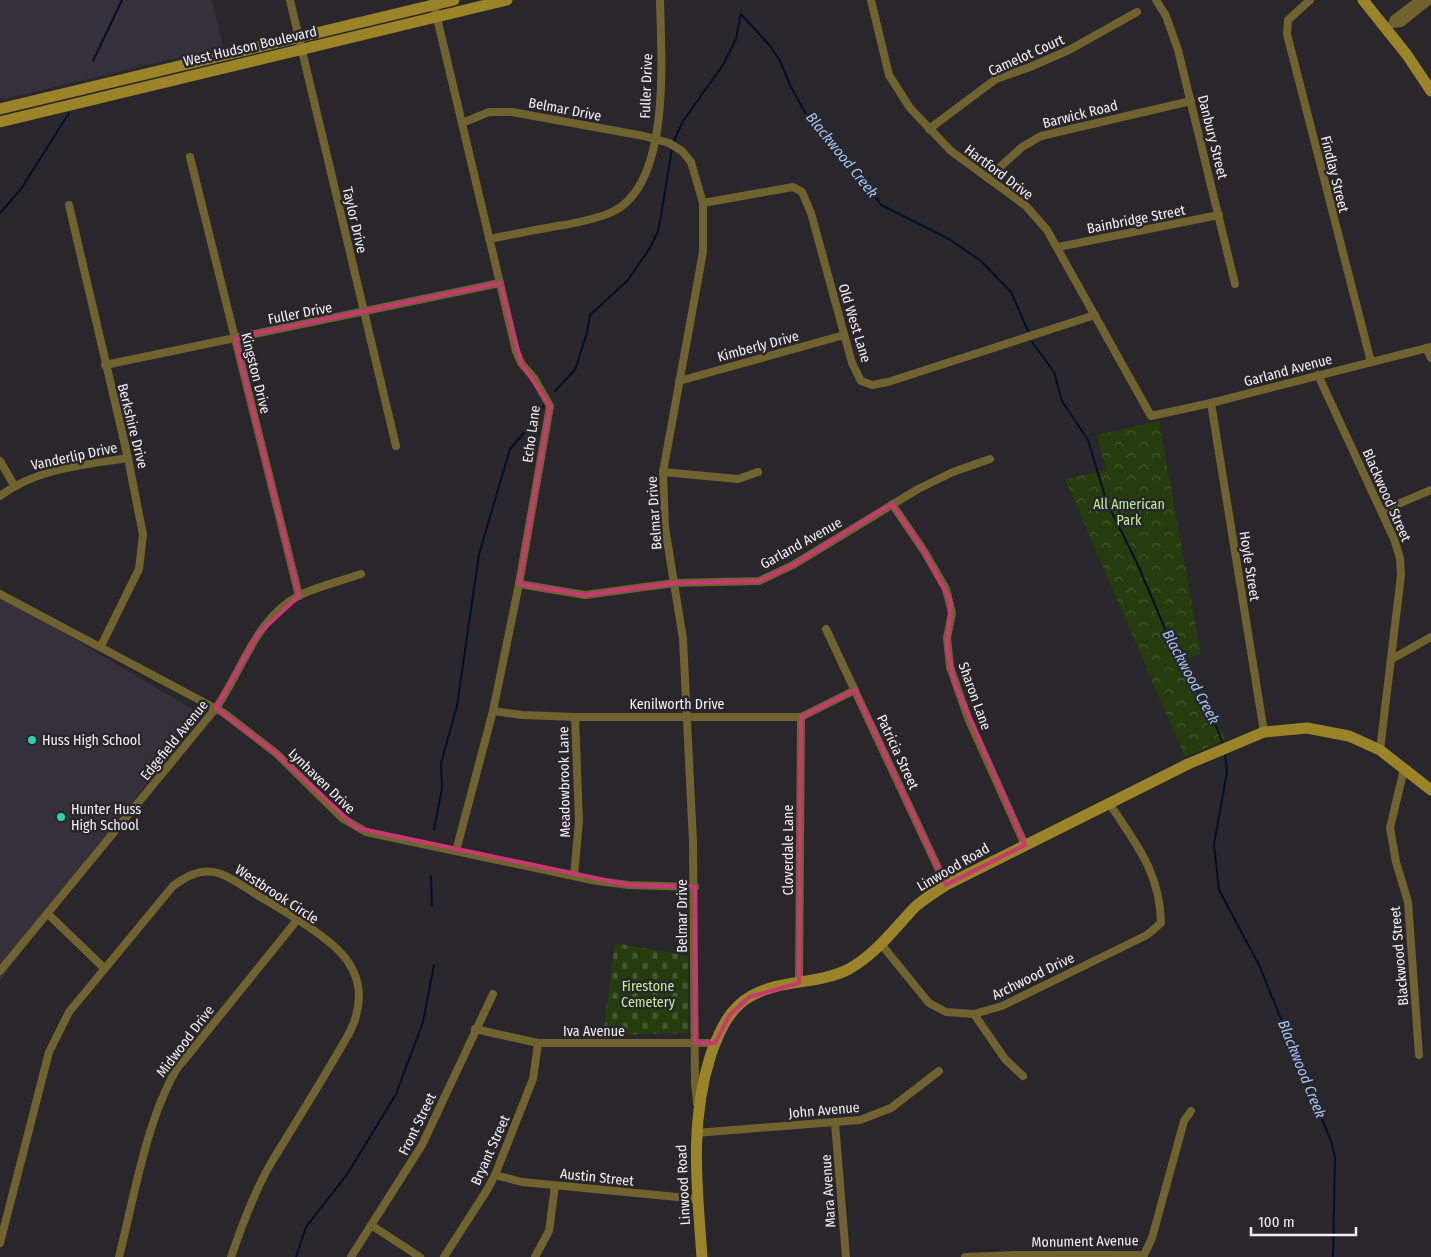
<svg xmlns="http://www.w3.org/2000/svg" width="1431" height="1257" font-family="'Fira Sans Condensed',sans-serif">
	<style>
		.built { fill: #36303b }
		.cemetery { fill: url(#cemetery-stones) }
		.park { fill: url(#park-crowns) }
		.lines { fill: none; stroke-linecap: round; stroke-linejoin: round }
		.stream { stroke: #00102b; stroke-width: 2 }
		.street { stroke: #71632f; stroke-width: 8 }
		.secondary { stroke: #9b8428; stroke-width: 11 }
		.marked { fill: none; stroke: #c93872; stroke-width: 4; stroke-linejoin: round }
		.poi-dot { fill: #26d5ae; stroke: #29262c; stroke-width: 2 }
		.labels { text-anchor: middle; stroke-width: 5; stroke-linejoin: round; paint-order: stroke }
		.street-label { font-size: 14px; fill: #f3f0f4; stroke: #29262c }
		.park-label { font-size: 14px; fill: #bdf191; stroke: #29262c }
		.poi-label { font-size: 14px; fill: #f3f0f4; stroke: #29262c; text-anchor: start }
		.water-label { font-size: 15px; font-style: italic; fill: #a2c6f8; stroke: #29262c }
	</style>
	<defs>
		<pattern id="cemetery-stones" width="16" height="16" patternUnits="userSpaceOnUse" patternTransform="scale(1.25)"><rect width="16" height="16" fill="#253c0d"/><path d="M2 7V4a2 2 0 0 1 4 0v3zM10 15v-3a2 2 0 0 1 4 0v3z" fill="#455831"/></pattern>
		<pattern id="park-crowns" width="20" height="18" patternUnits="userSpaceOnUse" patternTransform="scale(1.25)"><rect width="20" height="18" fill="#253c0d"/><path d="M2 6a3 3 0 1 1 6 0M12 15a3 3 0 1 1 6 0" fill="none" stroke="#455831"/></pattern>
	</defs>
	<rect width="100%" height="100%" fill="#29262c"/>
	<g class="built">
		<path d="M0,0h212l11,47 -223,53z"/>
		<path d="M0,595l199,118 -199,268z"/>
	</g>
	<path class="cemetery" d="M615,943l73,13v77l-85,2z"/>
	<path class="park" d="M1159,421l42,233 -22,7 47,78 -41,18 -120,-278 41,-9 -9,-35z"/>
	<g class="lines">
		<g class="stream">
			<path d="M741,14l30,33 9,14 11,26 20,36 43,43 27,39 68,34 32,22 30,31 17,39"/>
			<path d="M93,61l29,-61"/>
			<path d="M673,143l10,-22 40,-56 13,-26 5,-25"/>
			<path d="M0,213l21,-24 48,-76"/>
			<path d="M1032,342l22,30 8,29 26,39 19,63 30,60 42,98 33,54 11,29"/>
			<path d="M555,391l20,-21 12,-38 3,-17 37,-34 23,-33 8,-17 3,-15 11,-68"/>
			<path d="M1225,754l2,18 -13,72 5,46 40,75 72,176 4,16 -2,100"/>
			<path d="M434,829l8,-40 -1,-26 16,-57 22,-152 31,-105 13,-15 11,-7 9,-21"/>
			<path d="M431,876l1,30"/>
			<path d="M296,1257l10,-30 42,-54 48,-79 27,-72 11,-57"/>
		</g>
		<g class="street">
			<path d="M290,0l106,446"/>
			<path d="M871,0l18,75 21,33 41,43 75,55 21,24 104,186 60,-13 220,-56"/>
			<path d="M1156,0l10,16 12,34 57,234"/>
			<path d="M1310,0l-22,20 -1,14 84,328"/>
			<path d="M1419,0l-25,19 -2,5 9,-1 29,-23"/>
			<path d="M433,1l83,350 5,12 13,15 16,28 -31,178 -26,127 -37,140"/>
			<path d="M462,123l27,-11h23l132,24 25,7 13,8 9,11 12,41v49l-40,220 2,55 18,112 10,203 2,241 2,20"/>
			<path d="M929,129l67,-50 34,-12 39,-17 68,-38"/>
			<path d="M190,157l109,439"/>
			<path d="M988,178l34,-31 19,-11 150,-35"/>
			<path d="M703,203l90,-16 9,5 9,21 41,150 9,18 11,4 16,-3 207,-67"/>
			<path d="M69,205l59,253 15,77 -4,34 -38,77"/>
			<path d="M489,239c25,-5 50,-10 75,-14 16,-3 33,-6 48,-13 60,-28 49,-156 48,-212"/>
			<path d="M1058,247l161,-32"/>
			<path d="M1426,348l5,10"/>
			<path d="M105,365l395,-82"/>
			<path d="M1318,375l76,164 6,19 1,17 -21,175"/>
			<path d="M679,381l165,-46"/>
			<path d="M1211,403l53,329"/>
			<path d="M0,461l14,24"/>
			<path d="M663,472l75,7 20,-7"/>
			<path d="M0,496c37,-28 84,-31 128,-38"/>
			<path d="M892,504l32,47 22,38 6,24 -5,25 3,29 18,51 57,127"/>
			<path d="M1382,511l49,-21"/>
			<path d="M519,584l66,11 89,-12 85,-2 34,-16 125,-76 35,-17 37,-13"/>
			<path d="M0,594l224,119 53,41 65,64 24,14 231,49 32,4 66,2"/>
			<path d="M826,629l120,256"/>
			<path d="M1392,659l39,-22"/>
			<path d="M493,711l29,4 53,2h226l54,-27"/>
			<path d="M1404,769l-14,59 6,34 12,40 11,153"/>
			<path d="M574,876l5,-55 -4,-104"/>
			<path d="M48,914l56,54"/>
			<path d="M881,944l48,59 17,9 28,2 28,-8 145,-71 14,-12c-1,-51 -25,-79 -52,-120"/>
			<path d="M0,971l216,-263c26,-37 40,-91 84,-113 19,-9 41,-14 61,-21"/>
			<path d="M799,983l2,-266"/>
			<path d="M974,1014l31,45 18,17"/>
			<path d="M475,1029l63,14h177"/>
			<path d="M835,1123l11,134"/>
			<path d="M696,1133l164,-13 31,-12 48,-37"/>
			<path d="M495,1175l27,7 176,17"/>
			<path d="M371,1225l49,32"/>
			<path d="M0,1243l49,-191 20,-40 104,-126c34,-26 50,-13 81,7 26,16 82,46 96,72 10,17 11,32 6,51 -3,14 -13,27 -20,40 -21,36 -43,71 -65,107 -17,29 -29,62 -40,94"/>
			<path d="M119,1257c15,-59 27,-135 57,-187l121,-150"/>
			<path d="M351,1257l71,-112 71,-151"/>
			<path d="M444,1257l43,-67 8,-15 38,-96 5,-36"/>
			<path d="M535,1257l14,-26 6,-45"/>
			<path d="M965,1257l51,-2h128l8,-17 32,-117 7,-10"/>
		</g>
		<g class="secondary">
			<path d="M1363,0l44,55 24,36"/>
			<path d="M0,109l454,-109"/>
			<path d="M0,122l507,-122"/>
			<path d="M702,1257c-5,-70 -13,-134 9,-203 8,-22 18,-46 40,-58 30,-17 67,-11 98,-27 27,-15 45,-40 66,-62 9,-8 20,-15 31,-22l242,-121 76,-32 43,-4 42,8 31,14 51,40"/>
		</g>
	</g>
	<path class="marked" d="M500,283l21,80 29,43 -31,178 66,11 89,-12 85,-2 34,-16 99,-61 32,47 27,51 -4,46 8,36 70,161 -79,40 -91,-195 -54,27 -2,266 -50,14 -20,19 -14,27h-20v-156l-66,-2 -272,-57 -80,-74 -61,-46 42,-74 41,-38 -64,-258z"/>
	<g class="poi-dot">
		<circle cx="32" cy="740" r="5"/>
		<circle cx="61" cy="817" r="5"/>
	</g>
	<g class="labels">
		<g class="street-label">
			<text transform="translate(250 46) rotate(-13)" y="5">West Hudson Boulevard</text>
			<text transform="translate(1026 55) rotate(-24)" y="5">Camelot Court</text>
			<text transform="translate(646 86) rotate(-88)" y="5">Fuller Drive</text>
			<text transform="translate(565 109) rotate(11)" y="5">Belmar Drive</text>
			<text transform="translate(1080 114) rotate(-14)" y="5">Barwick Road</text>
			<text transform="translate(1213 137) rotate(76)" y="5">Danbury Street</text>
			<text transform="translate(999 172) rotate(37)" y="5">Hartford Drive</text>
			<text transform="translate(1335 174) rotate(76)" y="5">Findlay Street</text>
			<text transform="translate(1136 219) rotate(-11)" y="5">Bainbridge Street</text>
			<text transform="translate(355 220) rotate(77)" y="5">Taylor Drive</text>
			<text transform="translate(300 313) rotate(-11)" y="5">Fuller Drive</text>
			<text transform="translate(855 323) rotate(73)" y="5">Old West Lane</text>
			<text transform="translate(758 346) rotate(-15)" y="5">Kimberly Drive</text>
			<text transform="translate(1288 370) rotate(-15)" y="5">Garland Avenue</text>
			<text transform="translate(256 373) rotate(76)" y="5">Kingston Drive</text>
			<text transform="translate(133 426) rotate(76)" y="5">Berkshire Drive</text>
			<text transform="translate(531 434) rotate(-82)" y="5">Echo Lane</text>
			<text transform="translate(74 456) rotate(-12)" y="5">Vanderlip Drive</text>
			<text transform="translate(1387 495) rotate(66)" y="5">Blackwood Street</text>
			<text transform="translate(654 513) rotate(-94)" y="5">Belmar Drive</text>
			<text transform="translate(801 543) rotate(-29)" y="5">Garland Avenue</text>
			<text transform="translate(1250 566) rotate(81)" y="5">Hoyle Street</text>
			<text transform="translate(975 696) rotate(70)" y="5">Sharon Lane</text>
			<text x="677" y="709">Kenilworth Drive</text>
			<text transform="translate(174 740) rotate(-51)" y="5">Edgefield Avenue</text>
			<text transform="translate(898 752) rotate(65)" y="5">Patricia Street</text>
			<text transform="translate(322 781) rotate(44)" y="5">Lynhaven Drive</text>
			<text transform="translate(564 782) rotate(-91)" y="5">Meadowbrook Lane</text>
			<text transform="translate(788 850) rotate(-90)" y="5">Cloverdale Lane</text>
			<text transform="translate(953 867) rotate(-30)" y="5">Linwood Road</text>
			<text transform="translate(277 894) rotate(33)" y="5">Westbrook Circle</text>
			<text transform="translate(682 916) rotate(-90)" y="5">Belmar Drive</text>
			<text transform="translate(1399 956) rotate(-95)" y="5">Blackwood Street</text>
			<text transform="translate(1033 976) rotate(-26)" y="5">Archwood Drive</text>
			<text x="594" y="1036">Iva Avenue</text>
			<text transform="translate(185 1041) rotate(-53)" y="5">Midwood Drive</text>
			<text transform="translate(824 1110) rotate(-5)" y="5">John Avenue</text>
			<text transform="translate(417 1124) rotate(-64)" y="5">Front Street</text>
			<text transform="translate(490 1150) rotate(-66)" y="5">Bryant Street</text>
			<text transform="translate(597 1177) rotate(6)" y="5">Austin Street</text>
			<text transform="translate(683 1185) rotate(-93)" y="5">Linwood Road</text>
			<text transform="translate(828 1191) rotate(-94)" y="5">Mara Avenue</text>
			<text transform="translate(1085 1241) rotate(-1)" y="5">Monument Avenue</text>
		</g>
		<g class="park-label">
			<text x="1129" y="509">All American<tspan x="1129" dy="16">Park</tspan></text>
			<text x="648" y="991">Firestone<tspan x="648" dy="16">Cemetery</tspan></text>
		</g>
		<g class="poi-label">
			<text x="42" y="745">Huss High School</text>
			<text x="71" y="814">Hunter Huss<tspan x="71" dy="16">High School</tspan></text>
		</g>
		<g class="water-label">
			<text transform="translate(842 155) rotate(51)" y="5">Blackwood Creek</text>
			<text transform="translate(1191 677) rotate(62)" y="5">Blackwood Creek</text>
			<text transform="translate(1302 1069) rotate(68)" y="5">Blackwood Creek</text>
		</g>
	</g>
	<path d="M1251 1227v8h105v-8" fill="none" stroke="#f3f0f4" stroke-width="2.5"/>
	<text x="1258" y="1227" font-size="15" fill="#f3f0f4" stroke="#29262c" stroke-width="4" paint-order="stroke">100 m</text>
</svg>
